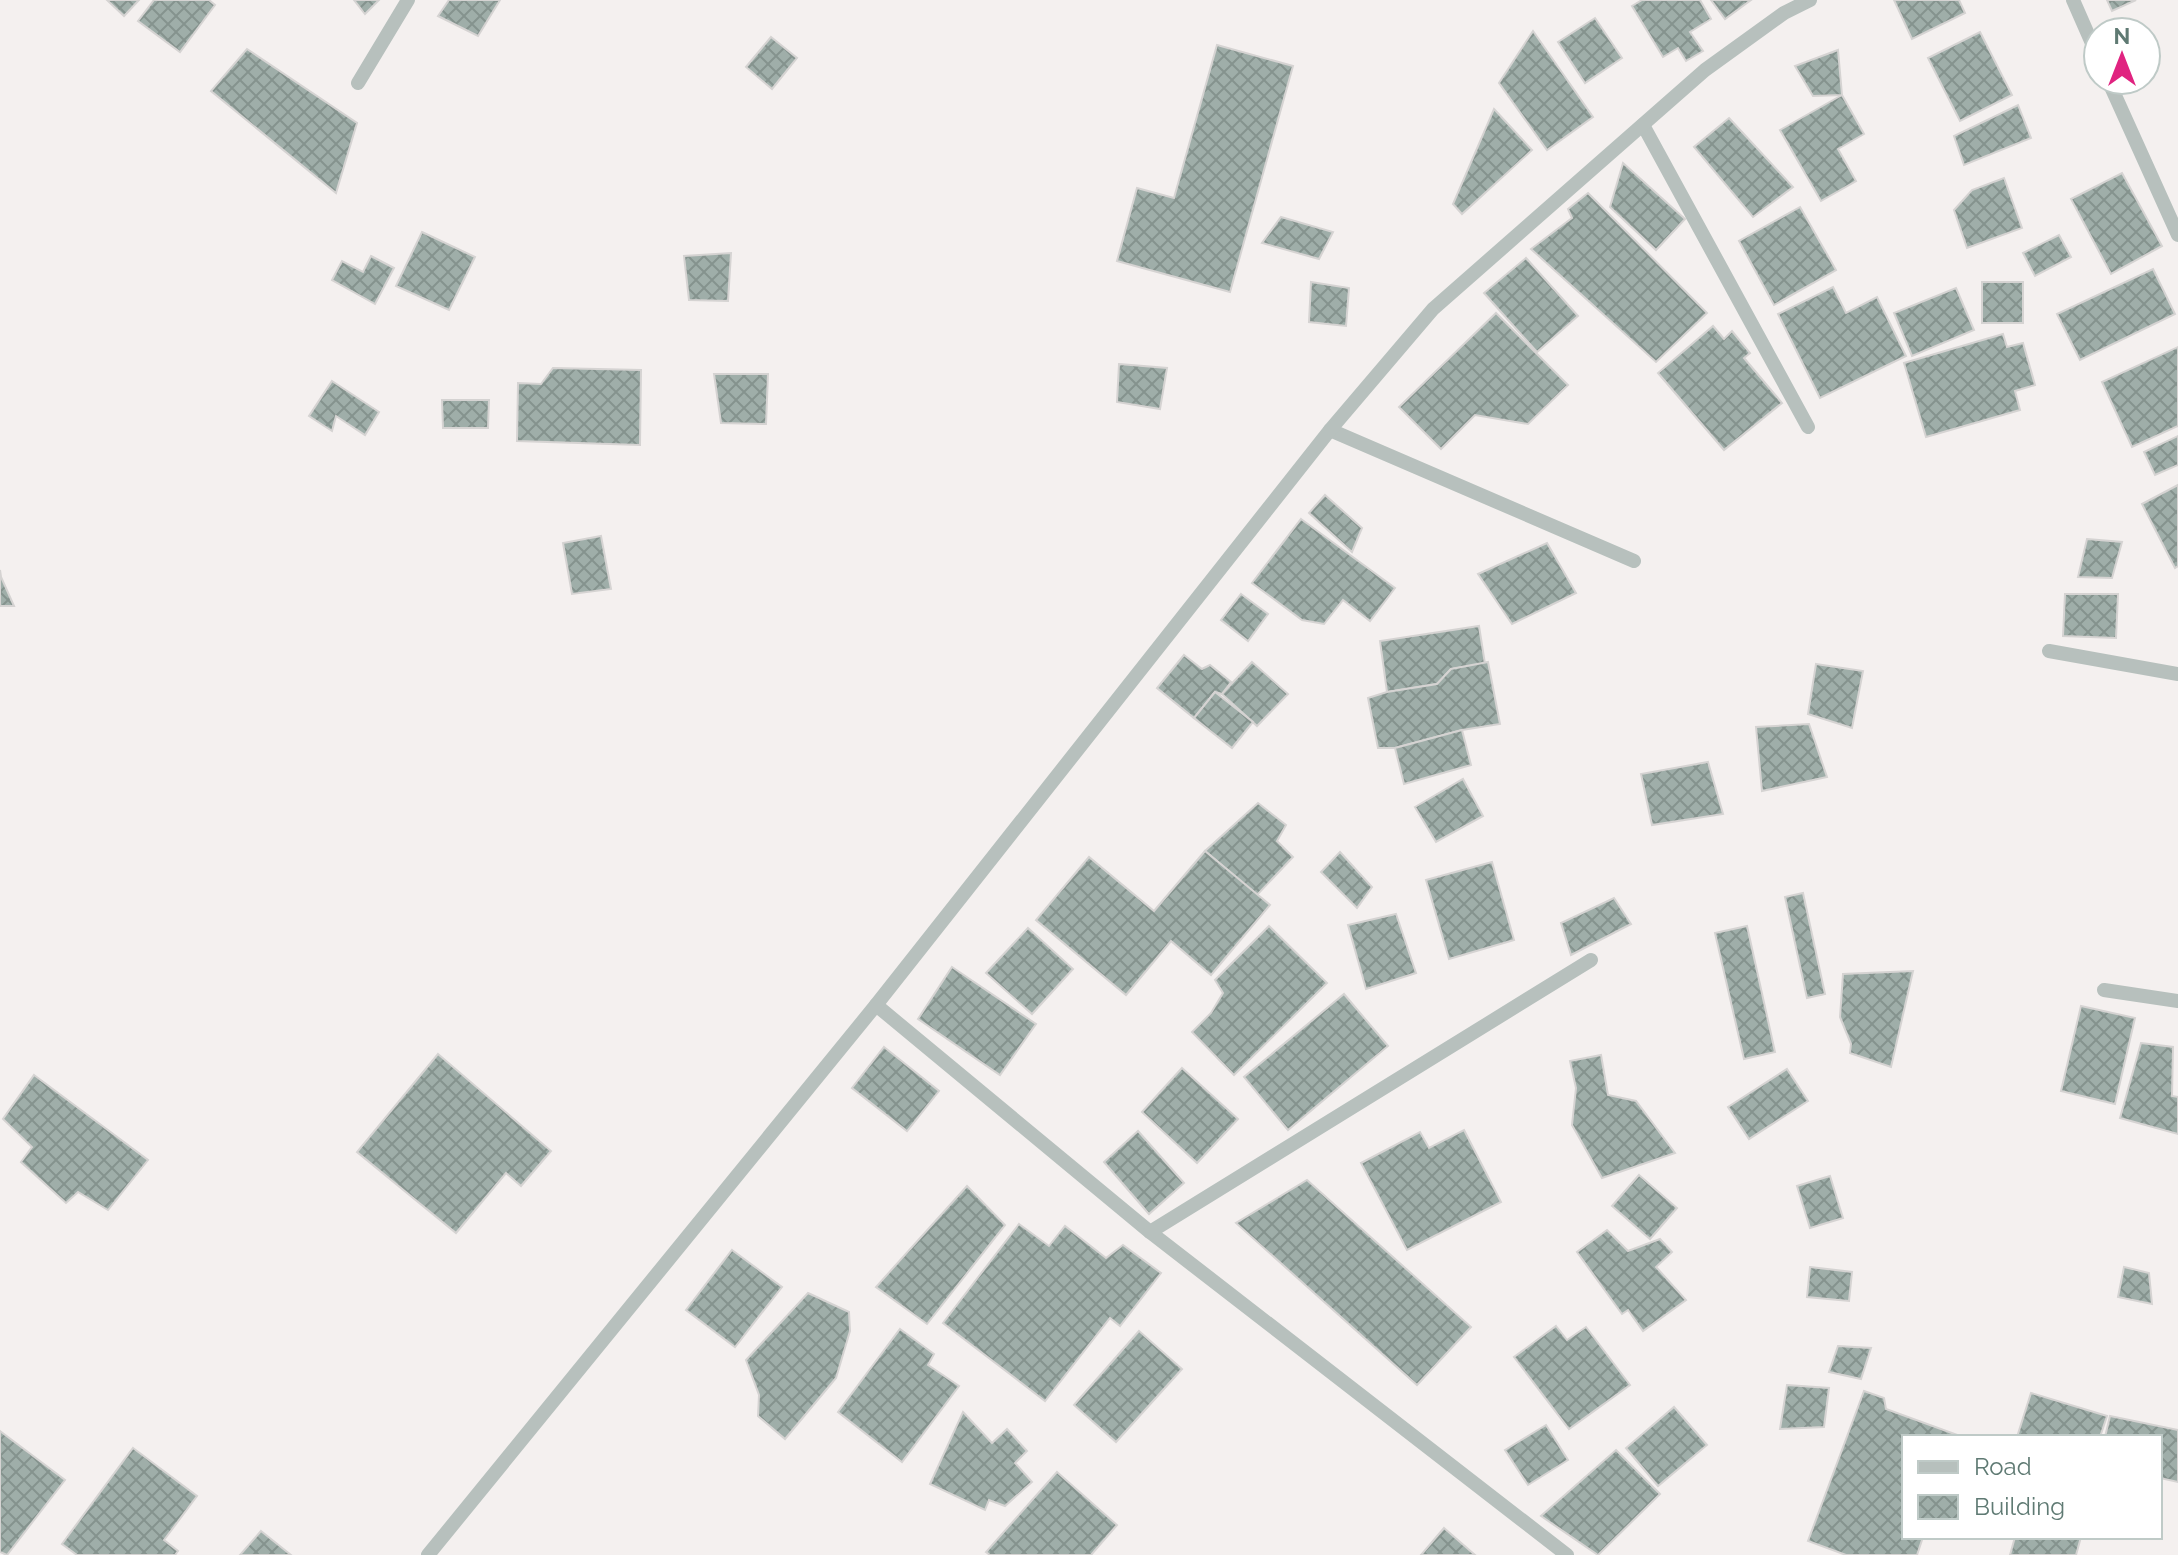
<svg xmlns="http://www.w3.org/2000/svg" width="2178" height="1555" font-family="Raleway,sans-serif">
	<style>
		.building { fill: url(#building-cross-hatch); stroke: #d5d3d2; stroke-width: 2 }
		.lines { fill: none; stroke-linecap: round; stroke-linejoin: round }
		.minor { stroke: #b7c0bd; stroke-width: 14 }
	</style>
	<defs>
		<pattern id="building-cross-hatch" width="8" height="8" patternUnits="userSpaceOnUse" patternTransform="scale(2)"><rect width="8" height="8" fill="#9faea9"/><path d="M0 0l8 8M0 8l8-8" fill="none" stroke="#85938e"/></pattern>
	</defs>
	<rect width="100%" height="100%" fill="#f4f0ef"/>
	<g class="building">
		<path d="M107,0h32l-15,16z"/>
		<path d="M154,0h55l6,5 -35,47 -42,-31z"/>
		<path d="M354,0h25l-14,14z"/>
		<path d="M449,0h51l-22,36 -40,-20z"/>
		<path d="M1642,0h58l11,19 -21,13 13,19 -17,10 -8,-13 -15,9 -31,-51z"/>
		<path d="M1711,0h40l-26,19z"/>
		<path d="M1894,0h65l6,13 -53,26z"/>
		<path d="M2107,0h29l-24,11z"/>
		<path d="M1595,18l27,40 -37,25 -27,-41z"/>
		<path d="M1533,31l60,86 -46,33 -48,-67z"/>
		<path d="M1980,32l32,63 -52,26 -32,-63z"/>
		<path d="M771,37l26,21 -25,31 -26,-22z"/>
		<path d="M1217,45l76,21 -63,226 -113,-31 20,-73 37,10z"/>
		<path d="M247,49l110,74 -21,70 -125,-102z"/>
		<path d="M1838,50l4,45 -29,1 -18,-30z"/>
		<path d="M1842,95l22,39 -26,15 18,32 -35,20 -41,-71z"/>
		<path d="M2018,105l13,33 -67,27 -10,-29z"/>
		<path d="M1494,109l38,41 -70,64 -9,-10z"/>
		<path d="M1729,118l64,69 -40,30 -59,-70z"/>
		<path d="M1623,163l62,56 -29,31 -46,-43z"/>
		<path d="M2122,173l40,73 -51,28 -40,-75z"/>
		<path d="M2004,178l18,50 -55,20 -13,-38 18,-20z"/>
		<path d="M1588,193l119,120 -51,49 -125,-113 41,-31 -4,-9z"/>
		<path d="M1800,207l36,63 -62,35 -35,-64z"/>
		<path d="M1281,217l52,15 -14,27 -57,-16z"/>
		<path d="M422,232l53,25 -26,53 -53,-24z"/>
		<path d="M2059,235l12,22 -36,19 -12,-23z"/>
		<path d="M731,253l-3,48 -39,-1 -5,-44z"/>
		<path d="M371,256l23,12 -19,36 -43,-24 10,-19 21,11z"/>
		<path d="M1526,258l52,58 -41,36 -53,-59z"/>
		<path d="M2153,269l22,45 -95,46 -23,-46z"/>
		<path d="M1311,282l38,6 -3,38 -37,-4z"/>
		<rect x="1982" y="282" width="41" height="41"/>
		<path d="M1833,287l13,26 31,-16 29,59 -86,42 -42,-84z"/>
		<path d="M1956,288l18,42 -62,26 -18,-43z"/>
		<path d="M1496,313l72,72 -40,39 -53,-9 -34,34 -42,-42z"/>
		<path d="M1713,326l11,13 8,-8 18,22 -6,5 38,45 -58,47 -66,-77z"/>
		<path d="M2003,334l4,13 16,-4 12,42 -20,6 5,19 -94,27 -22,-74z"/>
		<path d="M2178,347v79l-46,21 -30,-65z"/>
		<path d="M1119,364l48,4 -7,41 -43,-7z"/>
		<path d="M553,368l88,2 -1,75 -123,-4 1,-58 23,1z"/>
		<path d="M714,374h54l-2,50 -45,-1z"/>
		<path d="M332,381l47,31 -14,23 -29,-19 -4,15 -23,-15z"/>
		<path d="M442,400h47l-1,28h-45z"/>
		<path d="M2178,436v29l-23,10 -11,-23z"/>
		<path d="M2178,485v81l-3,2 -33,-64z"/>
		<path d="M1325,495l37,33 -10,24 -43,-39z"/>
		<path d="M1301,519l94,69 -25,33 -27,-21 -19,24 -22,-4 -50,-37z"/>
		<path d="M601,536l10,53 -39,5 -9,-51z"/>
		<path d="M2087,539l35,3 -10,36 -34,-1z"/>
		<path d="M1547,543l29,50 -64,31 -34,-50z"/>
		<path d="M0,570l1,7 13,29h-14z"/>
		<path d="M1241,594l27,20 -20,27 -27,-21z"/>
		<path d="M2065,594h53l-2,44 -53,-2z"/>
		<path d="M1479,626l6,38 -34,5 -14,15 -50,8 -7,-51z"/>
		<path d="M1184,655l18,14 8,-4 21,17 -9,12 -7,-2 -21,26 -37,-30z"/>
		<path d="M1252,662l36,32 -31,32 -35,-32z"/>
		<path d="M1488,662l12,62 -38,6 -67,18h-17l-10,-50 19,-6 50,-8 14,-15z"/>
		<path d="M1816,664l47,7 -11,57 -44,-14z"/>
		<path d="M1215,692l38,30 -21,26 -38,-30z"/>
		<path d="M1809,724l18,53 -65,14 -6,-64z"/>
		<path d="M1462,730l9,35 -67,19 -9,-36z"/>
		<path d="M1708,762l15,52 -71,11 -11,-51z"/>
		<path d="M1463,779l20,37 -47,26 -21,-35z"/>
		<path d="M1258,803l28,22 -9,16 16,16 -36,38 -52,-44z"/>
		<path d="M1205,851l65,54 -59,70 -40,-34 -45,54 -90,-75 53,-63 65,54z"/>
		<path d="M1340,852l32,35 -15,21 -36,-36z"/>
		<path d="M1492,862l22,78 -65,19 -23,-79z"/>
		<path d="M1803,893l22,101 -18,4 -22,-101z"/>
		<path d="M1614,898l17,26 -60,31 -10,-32z"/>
		<path d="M1396,914l20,59 -50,16 -18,-64z"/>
		<path d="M1269,926l58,57 -93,92 -42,-43 19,-19 12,-20 -8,-13z"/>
		<path d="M1747,926l28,126 -31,7 -29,-126z"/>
		<path d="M1028,928l45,41 -41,45 -46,-41z"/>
		<path d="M952,967l84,57 -36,51 -82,-56z"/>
		<path d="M1913,971l-22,96 -41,-14 1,-9 -11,-27 3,-43z"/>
		<path d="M1344,994l44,52 -100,84 -44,-53z"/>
		<path d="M2081,1006l54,12 -20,86 -54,-13z"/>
		<path d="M2141,1043l32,4 -1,49 6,1v37l-58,-16z"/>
		<path d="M884,1047l55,44 -32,40 -55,-43z"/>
		<path d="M438,1054l113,97 -30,35 -15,-13 -50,60 -99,-81z"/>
		<path d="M1601,1055l7,40 28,6 39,52 -73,25 -30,-53 4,-37 -6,-27z"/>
		<path d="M1182,1068l56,51 -41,44 -55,-51z"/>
		<path d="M1787,1069l21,32 -59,38 -21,-32z"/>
		<path d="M34,1075l114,85 -40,50 -30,-18 -12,11 -45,-41 11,-15 -29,-28z"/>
		<path d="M1464,1130l37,72 -94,48 -46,-87 59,-31 9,16z"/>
		<path d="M1138,1131l46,52 -35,31 -45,-52z"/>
		<path d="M1639,1175l38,33 -27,31 -38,-33z"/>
		<path d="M1830,1176l13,42 -33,10 -13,-42z"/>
		<path d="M1307,1180l164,147 -54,58 -181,-162z"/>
		<path d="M967,1186l38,39 -78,99 -51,-37z"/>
		<path d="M1019,1224l30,22 16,-20 41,32 17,-13 38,28 -41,53 -10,-8 -65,83 -102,-78z"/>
		<path d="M1607,1230l21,21 32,-12 12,13 -16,15 30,33 -43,31 -15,-21 -6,4 -45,-62z"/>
		<path d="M732,1250l50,37 -47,60 -49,-37z"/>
		<path d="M1810,1267l42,5 -3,29 -42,-4z"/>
		<path d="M2124,1267l25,6 3,31 -34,-7z"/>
		<path d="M808,1293l41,19 1,19 -14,47 -51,61 -27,-23 1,-21 -13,-35z"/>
		<path d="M1556,1326l11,14 19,-13 44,58 -61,44 -55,-72z"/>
		<path d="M900,1329l34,25 -6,11 31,21 -57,76 -64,-50z"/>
		<path d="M1139,1331l43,38 -66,73 -42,-37z"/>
		<path d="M1838,1346l33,2 -10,31 -32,-7z"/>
		<path d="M1787,1385l42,3 -5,39 -44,2z"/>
		<path d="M1864,1391l20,7 2,11 74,27 -56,1v100h19l-6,18h-71l-38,-14z"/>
		<path d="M2031,1393l76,23 -7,21h-83z"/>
		<path d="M1674,1407l33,38 -49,41 -32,-38z"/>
		<path d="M963,1412l29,31 15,-14 20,22 -12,12 17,19 -27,24 -16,-6 -4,10 -55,-26z"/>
		<path d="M2110,1416l68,14v52l-18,-4v-41h-55z"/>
		<path d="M1546,1425l22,35 -40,25 -23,-35z"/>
		<path d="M0,1431l65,49 -58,75 -7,-3z"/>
		<path d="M133,1448l64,48 -33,44 14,11 -3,4h-98l-15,-11z"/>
		<path d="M1616,1450l44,44 -62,61 -57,-39z"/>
		<path d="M1057,1472l60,53 -26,30h-101l-4,-3z"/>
		<path d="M1444,1528l31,27h-54z"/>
		<path d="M261,1531l30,24h-51z"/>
		<path d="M2015,1537h66l-5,18h-66z"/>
	</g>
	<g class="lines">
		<g class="minor">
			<path d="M2073,0l25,57"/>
			<path d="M2108,80l70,155"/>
			<path d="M358,83l50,-83"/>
			<path d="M1643,125l165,302"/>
			<path d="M1330,430l304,131"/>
			<path d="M2049,651l129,23"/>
			<path d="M2104,990l74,11"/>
			<path d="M876,1005l274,227 417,323"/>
			<path d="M1150,1232l441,-272"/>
			<path d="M428,1555l448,-550 454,-575 103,-121 272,-239 79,-57 26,-13"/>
		</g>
	</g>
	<rect x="1902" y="1435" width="260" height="104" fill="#ffffff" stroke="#bfcac7" stroke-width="2"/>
	<rect x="1918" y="1461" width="40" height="12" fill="#b7c0bd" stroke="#bfcac7" stroke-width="2"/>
	<text x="1974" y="1475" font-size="24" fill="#5f7a73">Road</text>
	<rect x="1918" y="1495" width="40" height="24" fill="url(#building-cross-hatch)" stroke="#bfcac7" stroke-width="2"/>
	<text x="1974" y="1515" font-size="24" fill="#5f7a73">Building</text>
	<g transform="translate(2122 56)"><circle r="38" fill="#ffffff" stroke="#bfcac7" stroke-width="2"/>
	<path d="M0-6L14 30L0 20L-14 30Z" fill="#e02380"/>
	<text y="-12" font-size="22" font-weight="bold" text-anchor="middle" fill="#5f7a73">N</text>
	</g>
</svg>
